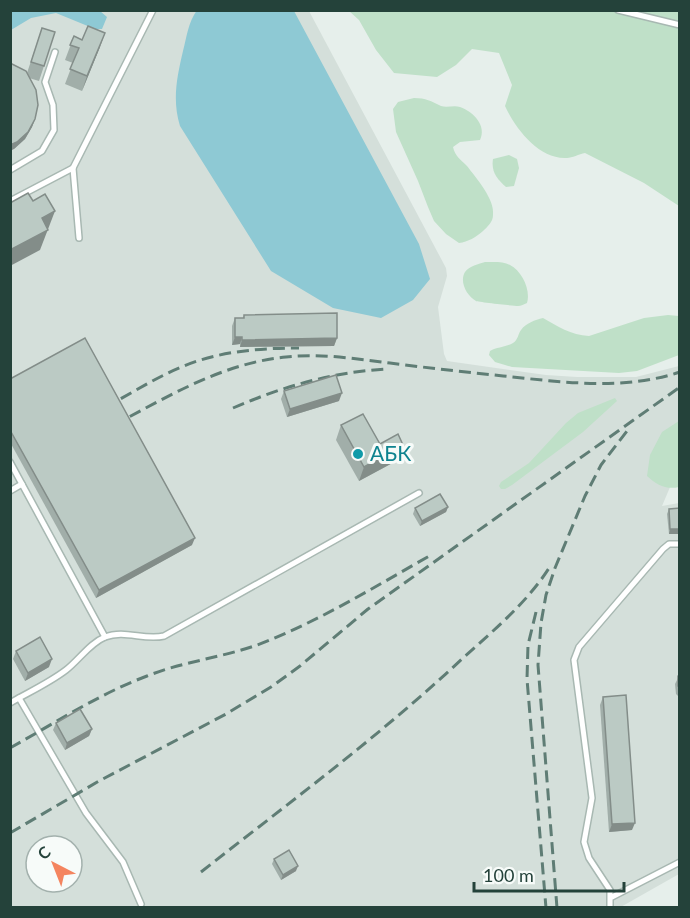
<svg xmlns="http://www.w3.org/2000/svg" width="690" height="918" font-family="Lato,sans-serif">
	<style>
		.built { fill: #d4dfda; fill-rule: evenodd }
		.green { fill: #bfe0c8 }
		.water { fill: #8ec9d4 }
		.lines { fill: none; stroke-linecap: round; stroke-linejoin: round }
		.lane-casing { stroke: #a8b8b2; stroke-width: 8 }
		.lane { stroke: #fff; stroke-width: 5 }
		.rail { stroke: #5f7d75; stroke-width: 3; stroke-dasharray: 12 6; stroke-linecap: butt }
		.wall { fill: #a1aea9 }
		.shaded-wall { fill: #838d89 }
		.building { fill: #bbcac4; stroke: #838d89; stroke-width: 1.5 }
		.culture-dot { fill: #0f9aa8; stroke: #f7fbf9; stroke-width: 2 }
		.labels { text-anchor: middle; stroke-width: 6; stroke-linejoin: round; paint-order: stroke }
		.culture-label { font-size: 21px; fill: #0d838f; stroke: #f7fbf9; text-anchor: start }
	</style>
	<rect width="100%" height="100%" fill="#e6efeb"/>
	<path class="built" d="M10,11h299l137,257 1,8 -9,31 6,47 3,7 99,14 31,2h59l43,-11v100l-17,40 17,-3v371l-60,34 -608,-1zM36,846h36v36h-36z"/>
	<g class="green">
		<path d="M349,11h330v195l-35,-23 -59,-30c-6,1 -13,5 -18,5 -28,2 -52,-30 -62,-52l7,-21 -13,-32 -27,-4 -16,16 -19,12 -43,-4 -18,-23 -17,-30z"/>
		<path d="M414,98c12,0 17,3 27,8 6,2 13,-1 19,1 14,5 27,19 20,33l-20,2 -7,5c2,9 8,13 14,19 9,12 28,33 26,49 0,7 -5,11 -10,16 -7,6 -15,11 -24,12l-13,-9 -12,-13 -6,-14 -10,-26 -22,-49 -3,-23 5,-7z"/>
		<path d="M509,155l8,4 2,9 -5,18 -8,1c-9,-8 -15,-15 -13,-28z"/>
		<path d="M485,262c8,0 18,-1 25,3 12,6 21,25 17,38 -3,1 -6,3 -9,3 -4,0 -40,-4 -42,-5 -9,-5 -17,-19 -11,-29 4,-6 14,-8 20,-10z"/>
		<path d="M668,315l11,1v39l-42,16 -18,2 -107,-6 -17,-5 -6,-7 1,-4c7,-4 17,-4 23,-8 5,-3 5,-9 8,-13 5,-7 14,-10 22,-12 14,8 28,17 46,18l55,-18z"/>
		<path d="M615,398l2,3 -34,31 -71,53 -7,4h-4l-2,-3 2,-4 28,-19 37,-40 12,-10z"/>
		<path d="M679,421v66c-13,3 -22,-2 -32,-11l3,-21 12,-23z"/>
	</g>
	<g class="water">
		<path d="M197,10l97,1 125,233 11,35 -17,21 -32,18 -48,-10 -62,-37 -91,-145c-8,-26 -3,-49 3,-75 4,-15 5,-28 14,-41z"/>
		<path d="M11,11h89l7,6 -5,12h-7l-39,-16 -25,5 -20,12z"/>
	</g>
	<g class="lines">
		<g class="lane-casing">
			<g id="lane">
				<path d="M618,10l62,15"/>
				<path d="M10,170l32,-19 12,-21 -1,-25 -8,-23 10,-30"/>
				<path d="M10,201l63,-33"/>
				<path d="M79,238l-6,-70 80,-158"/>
				<path d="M10,462l95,175"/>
				<path d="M10,491l12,-7"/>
				<path d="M19,698l67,115 37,49 18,42"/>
				<path d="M10,703c19,-11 39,-20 56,-33 13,-10 24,-27 39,-33 20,-8 39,4 59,-1l255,-143"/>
				<path d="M612,897l68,-35"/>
				<path d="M610,908v-18l-21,-32 -5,-16 8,-44 -18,-138 5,-13 84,-98 6,-5h11"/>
			</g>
		</g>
		<use href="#lane" class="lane"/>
		<g class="rail">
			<path d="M105,407c26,-13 51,-30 79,-41 36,-15 77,-18 115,-18"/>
			<path d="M233,408c48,-21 100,-36 153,-39"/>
			<path d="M114,425c55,-29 109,-62 172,-68 35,-4 70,2 104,6 38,5 76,9 113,13 59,6 120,15 177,-4"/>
			<path d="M536,612l-8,33 -1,34 19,229"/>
			<path d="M10,748c45,-25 89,-54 137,-72 40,-16 83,-19 123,-36 56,-23 108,-55 161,-85"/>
			<path d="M10,833l89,-52 127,-67 45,-27 29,-21 68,-57 312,-222"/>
			<path d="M201,872c89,-70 180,-137 262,-214 32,-29 65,-56 88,-93"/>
			<path d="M557,908l-19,-243 3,-42 5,-28 9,-27 30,-72 16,-31 26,-34"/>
		</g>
	</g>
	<g class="wall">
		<path d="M42,28l2,38 -5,15 -10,-3 6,41 -3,8 -7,12 -11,10 13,-76z"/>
		<path d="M74,36l26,11 -18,44 -17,-7 8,-21 -8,-3z"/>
		<path d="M244,315l93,23 -3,8 -94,1v-3l-8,1v-19l3,-8h8z"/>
		<path d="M10,379l182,166 -96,53 -86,-156z"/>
		<path d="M284,391l55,10 -52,16 -6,-18z"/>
		<path d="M341,425l39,19 18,16 -39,21 -23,-41z"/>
		<path d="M448,507l-2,5 -26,14 -7,-12 2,-6z"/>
		<path d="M680,508v26h-11l-2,-20 2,-5z"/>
		<path d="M16,651l33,16 -24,14 -12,-22z"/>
		<path d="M680,674v24l-4,-4 -1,-10z"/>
		<path d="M603,697l29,133 -23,2 -9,-127z"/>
		<path d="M56,723l36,6 -3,7 -24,14 -12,-20z"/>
		<path d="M274,859l22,12 -15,9 -9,-16z"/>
	</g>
	<g class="shaded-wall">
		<path d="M105,33l-5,14 -18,44 5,-15z"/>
		<path d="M35,119l-3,8 -7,12 -11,10 -4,2v-6z"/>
		<path d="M55,211l-15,39 -30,16v-16l32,-32z"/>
		<path d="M235,337h7l-2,7 -8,1z"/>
		<path d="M337,338l-3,8 -94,1 2,-7z"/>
		<path d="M342,393l-3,8 -52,16 3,-8z"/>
		<path d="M403,445l-5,15 -39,21 5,-14z"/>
		<path d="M448,507l-2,5 -26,14 2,-5z"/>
		<path d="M670,529h10v5h-11z"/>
		<path d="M195,538l-3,7 -96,53 3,-8z"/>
		<path d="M52,659l-3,8 -24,14 3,-8z"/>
		<path d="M92,729l-3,7 -24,14 2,-7z"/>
		<path d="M635,823l-3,7 -23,2 3,-8z"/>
		<path d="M298,866l-2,5 -15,9 2,-5z"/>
	</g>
	<g class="building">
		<path d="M88,26l17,7 -18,43 -17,-7 9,-21 -9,-3 4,-9 8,4z"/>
		<path d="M42,28l13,4 -11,34 -13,-4z"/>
		<path d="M10,63l16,8 10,19 2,15 -3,14 -7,13 -11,10 -7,3z"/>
		<path d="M28,193l5,8 12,-7 10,17 -13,7 6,12 -38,20v-47z"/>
		<path d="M337,313v25l-95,2v-3h-7v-19h9v-3z"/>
		<path d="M85,338l110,200 -96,52 -89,-160v-51z"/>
		<path d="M336,375l6,18 -52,16 -6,-18z"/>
		<path d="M363,414l17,30 18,-10 5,11 -39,22 -23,-42z"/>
		<path d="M440,494l8,13 -26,14 -7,-13z"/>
		<path d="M680,508v21h-10l-1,-20z"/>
		<path d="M40,637l12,22 -24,14 -12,-22z"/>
		<path d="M680,674v13l-2,-1v-10z"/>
		<path d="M626,695l9,128 -23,1 -9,-127z"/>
		<path d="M80,709l12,20 -25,14 -11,-20z"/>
		<path d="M289,850l9,16 -15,9 -9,-16z"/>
	</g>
	<circle class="culture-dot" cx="358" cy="454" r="6"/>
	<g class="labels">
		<g class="culture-label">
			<text x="370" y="461">АБК</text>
		</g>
	</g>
	<rect width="690" height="918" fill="none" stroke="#24423a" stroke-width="24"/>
	<g transform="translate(54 864) rotate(318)"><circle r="28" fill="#f7fbf9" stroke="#a3b1ad" stroke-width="1.5"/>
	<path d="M0-4.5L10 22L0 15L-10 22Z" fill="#f4845f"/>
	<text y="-9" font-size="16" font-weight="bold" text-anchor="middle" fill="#24423a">С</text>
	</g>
	<path d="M474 882v9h150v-9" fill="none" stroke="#24423a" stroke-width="3"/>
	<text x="483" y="882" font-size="18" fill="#24423a" stroke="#f7fbf9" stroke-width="4.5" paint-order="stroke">100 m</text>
</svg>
